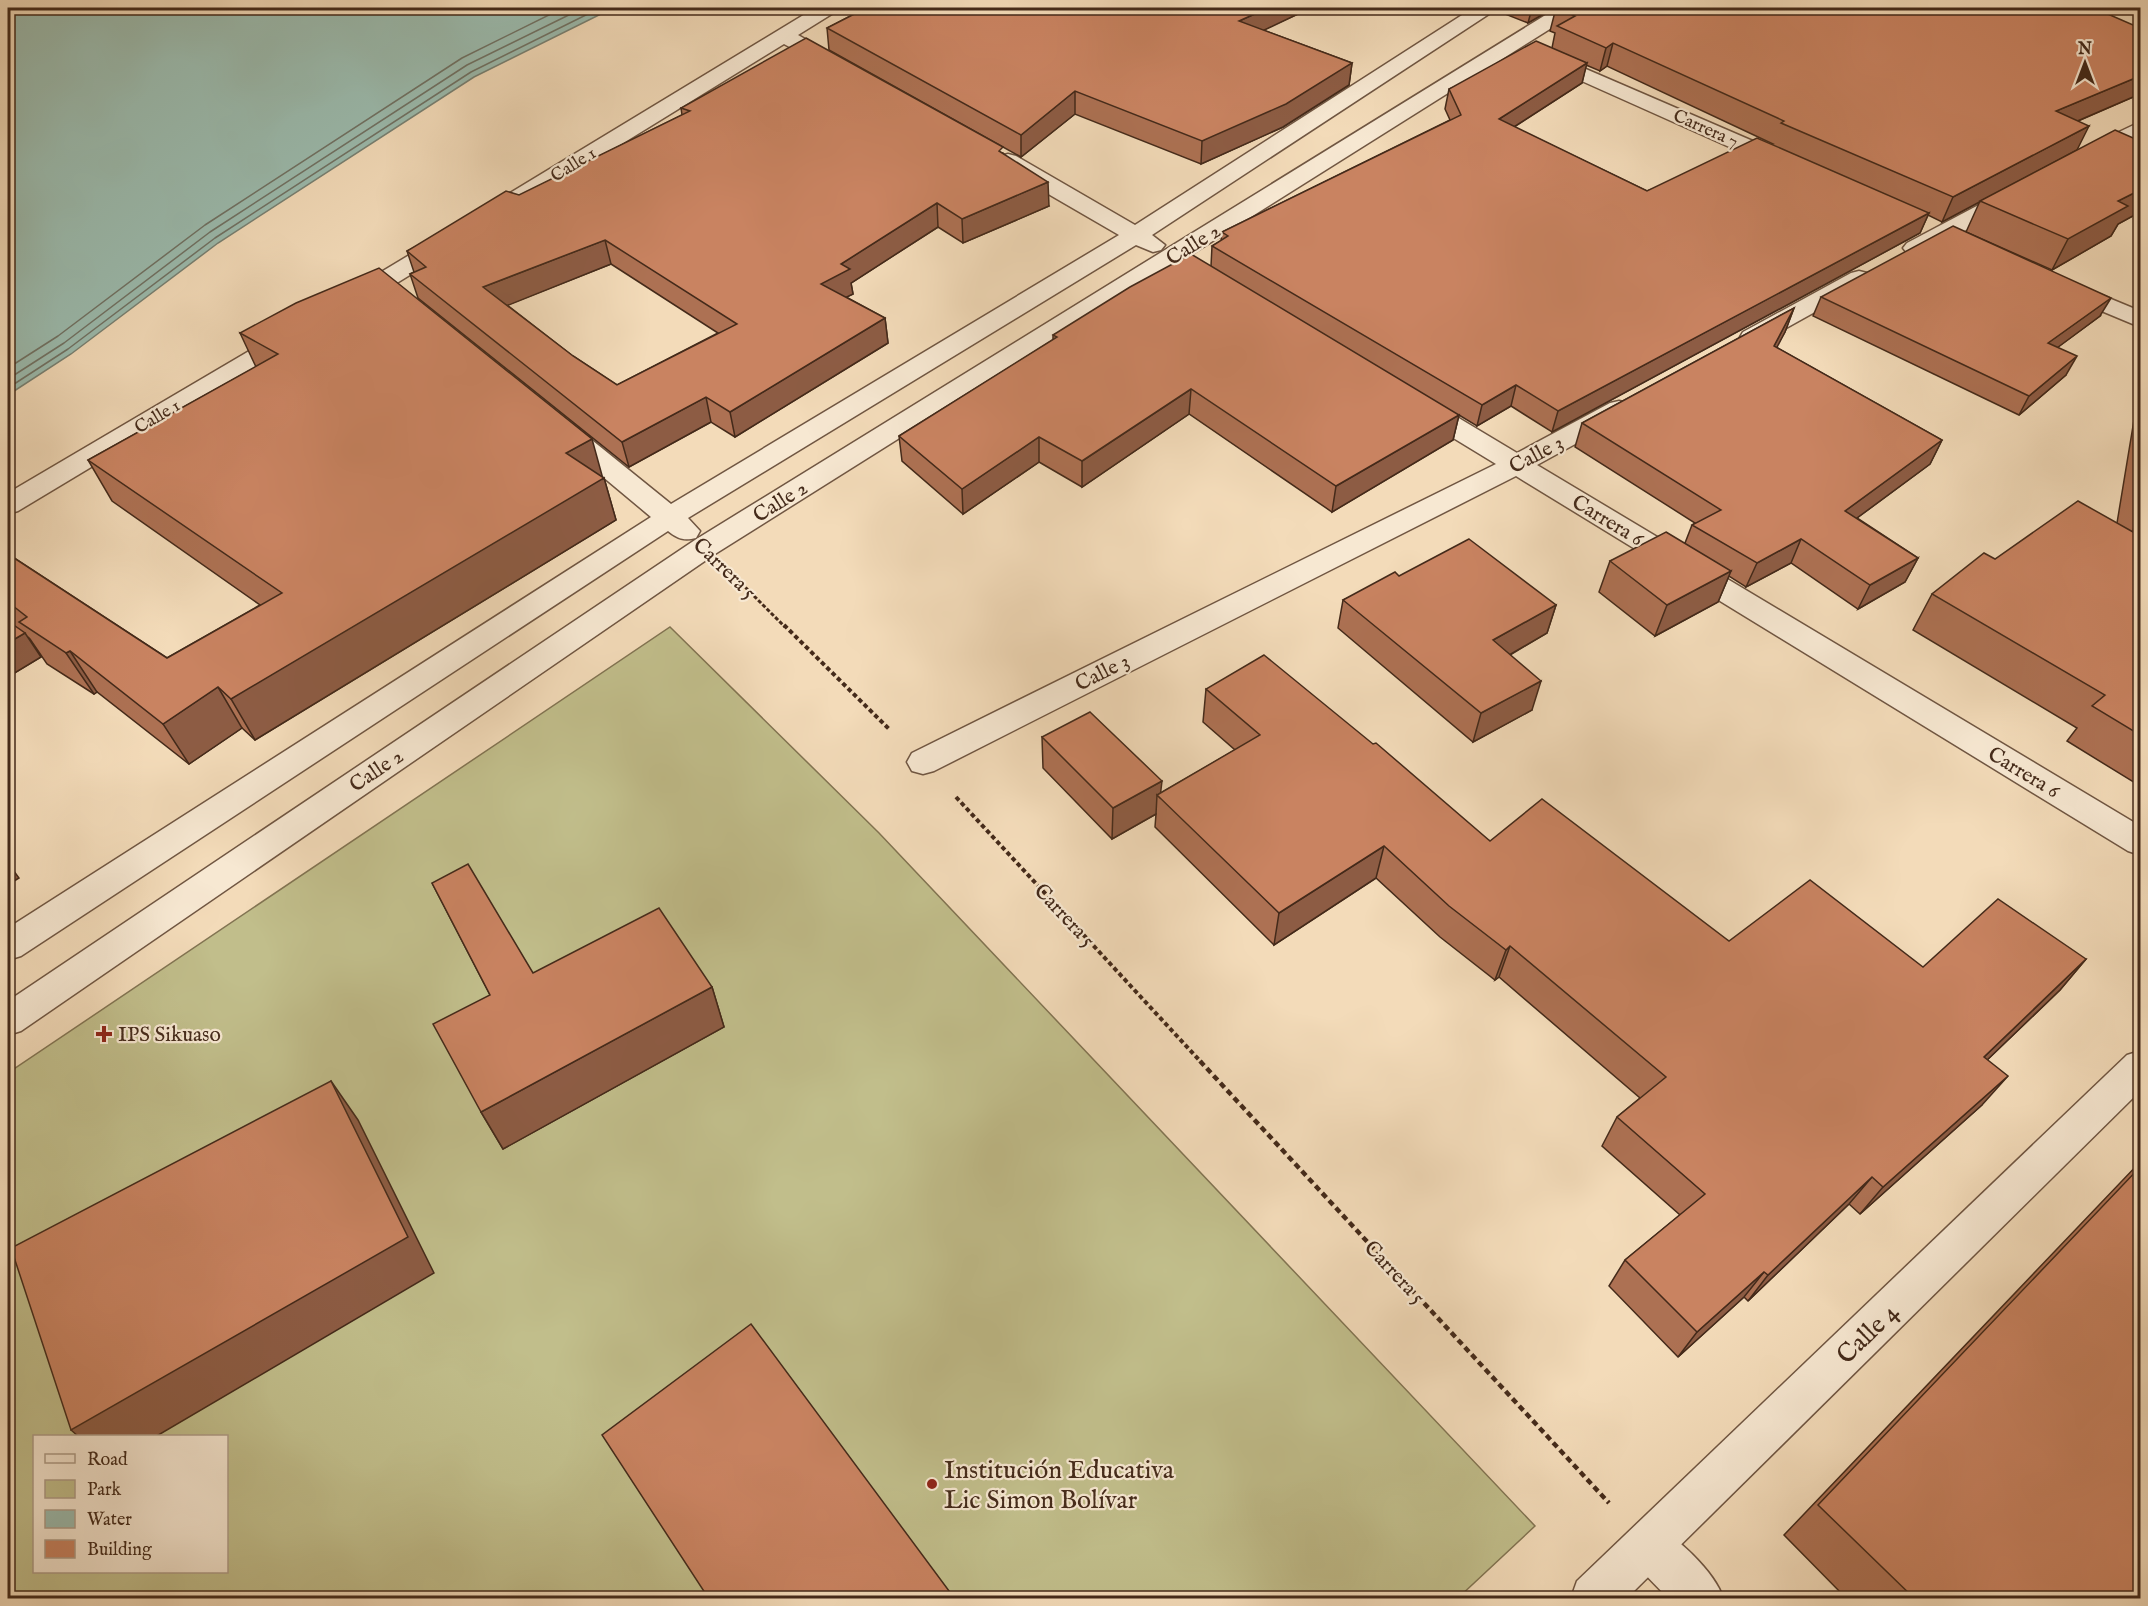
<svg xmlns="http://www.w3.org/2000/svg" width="2148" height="1606" font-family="'IM FELL English',serif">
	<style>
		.green { fill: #c1be8b; stroke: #827452; stroke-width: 1.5; fill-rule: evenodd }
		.water { fill: #9bbbae; stroke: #788173; stroke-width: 1.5 }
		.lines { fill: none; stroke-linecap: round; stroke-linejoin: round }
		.shore { stroke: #707264; stroke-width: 1.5 }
		.minor-casing { stroke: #705642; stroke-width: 3 }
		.tertiary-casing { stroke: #705642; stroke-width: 3 }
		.path-far2 { stroke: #442a1a; stroke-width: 3; stroke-dasharray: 4 2; stroke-linecap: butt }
		.path-far1 { stroke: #442a1a; stroke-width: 4; stroke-dasharray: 4.5 3; stroke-linecap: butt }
		.path { stroke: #442a1a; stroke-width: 4.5; stroke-dasharray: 6 4; stroke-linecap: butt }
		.minor { fill: #f7e8d2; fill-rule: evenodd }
		.tertiary { fill: #f7e8d2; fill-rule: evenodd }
		.wall { fill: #ad7153; stroke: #442a1a; stroke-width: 1.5; fill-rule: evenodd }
		.shaded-wall { fill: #8d5c44; stroke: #442a1a; stroke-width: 1.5 }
		.building { fill: #c98361; stroke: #442a1a; stroke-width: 1.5; fill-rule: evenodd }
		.poi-dot { fill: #8f2418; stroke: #f7e8d2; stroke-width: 2 }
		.labels { text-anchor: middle; stroke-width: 4.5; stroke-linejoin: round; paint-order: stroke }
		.far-street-label { font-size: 18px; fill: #442a1a; stroke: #f7e8d2 }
		.street-label { font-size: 21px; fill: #442a1a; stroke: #f7e8d2 }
		.poi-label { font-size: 21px; fill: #442a1a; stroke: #f7e8d2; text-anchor: start }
		.near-street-label { font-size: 26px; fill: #442a1a; stroke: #f7e8d2 }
		.near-poi-label { font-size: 26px; fill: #442a1a; stroke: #f7e8d2; text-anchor: start }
	</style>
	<rect width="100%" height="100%" fill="#f3dbb9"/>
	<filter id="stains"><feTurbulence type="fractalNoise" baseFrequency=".00333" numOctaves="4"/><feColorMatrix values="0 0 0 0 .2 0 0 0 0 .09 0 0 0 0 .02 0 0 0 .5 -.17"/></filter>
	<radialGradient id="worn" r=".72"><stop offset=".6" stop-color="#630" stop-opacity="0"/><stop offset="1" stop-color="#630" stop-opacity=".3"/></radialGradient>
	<path class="green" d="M670,627l209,206 656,693 -77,72h-1450v-525zM34,1436h192v136h-192z"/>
	<path class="water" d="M8,8h605l-139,69 -256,166 -147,111 -63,41z"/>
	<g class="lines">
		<g class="shore">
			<path d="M8,368l50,-32 147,-111 257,-167 101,-50"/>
			<path d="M8,379l56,-36 146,-111 257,-167 116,-57"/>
			<path d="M8,388l60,-39 147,-111 256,-166 129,-64"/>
		</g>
		<g class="minor-casing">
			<g id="minor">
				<path d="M815,8h23l-3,4 -37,23 44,25 3,4 -3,4h-14l-44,-24 -271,167 -8,2 -8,-2 -3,-5 3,-5z"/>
				<path d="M1473,8h22l-3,4 -340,223 13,10 -4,5 -8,2 -17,-7 -448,273 12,13 -4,7c-12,3 -18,1 -28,-7l-647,425 -13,4v-32l643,-411 -97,-81 -4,-6 4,-6 9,-2 9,2 99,80 448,-269 -119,-69 -3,-5 3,-5 8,-2 8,2 119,69z"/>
				<path d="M1557,8h23l-3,4 -862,542 -694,477 -13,4v-34l687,-461z"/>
				<path d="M1544,51l246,106 3,5 -3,5 -8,2 -8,-2 -237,-106 -3,-4 3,-4z"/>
				<path d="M2140,122v14l-45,25 -8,2 -8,-2 -3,-5 3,-5z"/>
				<path d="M2013,189l8,2 3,5 -3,5 -98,52 -8,2 -8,-2 -4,-5 4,-5 98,-52z"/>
				<path d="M449,234l8,2 4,5 -4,5 -96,59 -9,2 -9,-2 -3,-5 3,-5 98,-59z"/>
				<path d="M1859,271l8,2 4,5 -4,5 -106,59 -9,2 -9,-2 -3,-5 3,-5 108,-59z"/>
				<path d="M2065,280l75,31v16l-84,-35 -3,-5 3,-5z"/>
				<path d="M292,329l9,2 3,5 -3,5 -283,170 -10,3v-21l275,-162z"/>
				<path d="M1418,397l9,2 90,54 93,-50 9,-2 9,2 4,6 -4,6 -91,50 603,361v29l-12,-4 -612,-375 -582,295 -11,3 -11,-3 -5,-9 5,-9 584,-289 -87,-53 -4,-6 4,-6z"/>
				<path d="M1648,1522c26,11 67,50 75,76h-55l-36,-37 -7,-16 7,-16z"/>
			</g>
		</g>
		<g class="tertiary-casing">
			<path id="tertiary" d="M2140,1051v40l-513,507h-56l6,-17 550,-526z"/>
		</g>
		<path class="path-far2" d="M737,579l48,48"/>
		<g class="path-far1">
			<path d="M784,625l106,105"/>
			<path d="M956,797l245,265"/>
		</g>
		<path class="path" d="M1200,1061l409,442"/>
		<use href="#minor" class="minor"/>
		<use href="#tertiary" class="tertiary"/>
	</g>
	<g class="wall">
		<path d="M866,8h432v6l-35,16 89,33 -3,22 -66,42 -82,37 -126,-50 -54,43 -192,-107 -2,-22z"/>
		<path d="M1495,8h59l-26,15 -33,-13z"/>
		<path d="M1556,8h569l-14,7 29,79 -62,27 -1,29 -135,72 -14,-7 -8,18 -368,199 -41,-26 -34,20 -18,-11 -6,25 -121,72 -143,-98 -107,73 -43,-25 -76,52 -61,-53 -3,-25 154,-96v-5l158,-69 1,-20 9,-5 1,-9 228,-112 -5,-11 4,-20 103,-41 3,-15 -5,-2zM1586,65l14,6 7,-5 166,78 -126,47 -133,-64 68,-44z"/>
		<path d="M681,108l322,45 46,53 -86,37 -25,-16 -87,56 2,11 -7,3 39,21 3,25 -153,94 -24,-15 -82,45 -211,-169 -8,-24 4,-2 -7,-21 275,-136zM611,264l107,69 -101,52 -44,-29 -66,-51z"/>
		<path d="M2140,141v71l-22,12 -7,12 -59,34 -86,-38 14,-31z"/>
		<path d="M1821,297l279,19 -42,31 8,28 -47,40 -206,-99z"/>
		<path d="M1794,308l-9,24 -9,15 166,93 -12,24 -73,54 61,40 -13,24 -47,27 -67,-46 -45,24 -17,-11 -11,26 -63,34 -56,-44 11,-31 75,-18 7,-18 3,-2 -120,-76 7,-24z"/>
		<path d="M240,333l362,144 2,1 12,42 -361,220 -13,-12 -53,36 -92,-72 -3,2 -47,-30 -17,-25 -2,-2 13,20 -33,20v-123l159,104 93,-53 -148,-104 -24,-41 168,-93z"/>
		<path d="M2140,410v376l-73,-45 10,-13 -164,-98 19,-36 63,-35 122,-36 17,-103z"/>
		<path d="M1399,576l157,29 -9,28 -37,22 22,55 -59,32 -135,-114 5,-28z"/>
		<path d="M1206,689l284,152 239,100 194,26 163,-8 -26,31 -73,70 -5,45 -122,109 -11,-10 -101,97 -4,-4 -66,60 -69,-71 16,-26 55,-45 -78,-69 15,-29 23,-19 -141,-121 -4,3 -55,-43 -64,-59 -102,67 -119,-118 1,-13 -44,25 -69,-71 -1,-31 119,56 74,-43 -32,-28z"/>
		<path d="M432,883l101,90 179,14 12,40 -221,122 -22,-37 9,-117z"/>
		<path d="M2140,1162v437h-293l-63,-64z"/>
	</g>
	<g class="shaded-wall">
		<path d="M1268,8h30v6l-61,29 2,-22z"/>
		<path d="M1532,8h22l-26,15z"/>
		<path d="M2111,8h14l-19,10z"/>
		<path d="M1613,43l-6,23 -7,5 6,-23z"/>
		<path d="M1352,63l-3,22 -66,42 -82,37 1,-23z"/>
		<path d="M1587,63l-5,20 -87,56 4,-20z"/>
		<path d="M2140,76v18l-95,41 11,-24z"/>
		<path d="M1075,91v23l-54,43v-22z"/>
		<path d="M2089,126l-12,24 -135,72 11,-25z"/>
		<path d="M1048,182l1,24 -86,37 -1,-24z"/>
		<path d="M2140,190v22l-22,12 -7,12 -59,34 16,-31 50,-38z"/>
		<path d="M937,203l1,24 -87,56 2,11 -29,14 -3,-24 20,-20z"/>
		<path d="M1929,213l-9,20 -368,199 6,-21z"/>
		<path d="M605,240l6,24 -120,48 -8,-25z"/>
		<path d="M2111,298l-11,18 -62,46 10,-19z"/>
		<path d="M1794,308l-9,24 -20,38 9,-24z"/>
		<path d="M885,318l3,25 -153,94 -5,-25z"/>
		<path d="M2077,356l-11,19 -47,40 10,-19z"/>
		<path d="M1516,385l-5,21 -34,20 5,-21z"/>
		<path d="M1191,389l-2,25 -107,73v-26z"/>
		<path d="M706,397l5,25 -82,45 -7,-25z"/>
		<path d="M1459,415l-6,25 -121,72 4,-26z"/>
		<path d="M1039,437v25l-76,52 -1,-25z"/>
		<path d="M592,439l11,40 1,-1 12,42 -361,220 -24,-41 335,-246z"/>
		<path d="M1942,440l-12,24 -96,71 11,-24z"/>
		<path d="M1801,539l-10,24 -45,24 11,-24z"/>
		<path d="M1918,558l-13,24 -47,27 12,-24z"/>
		<path d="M1731,571l-13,31 -63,34 12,-31z"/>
		<path d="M1556,605l-9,28 -62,36 8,-29z"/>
		<path d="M25,633l16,24 -33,20v-34z"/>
		<path d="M70,651l27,41 -3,2 -28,-41z"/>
		<path d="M1541,681l-9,29 -59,32 8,-29z"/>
		<path d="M218,687l24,41 -53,36 -26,-40z"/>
		<path d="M1162,781l-2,17 -3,-3 -1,19 -44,25 1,-31z"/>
		<path d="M1384,846l-8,32 -102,67 5,-32z"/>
		<path d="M8,863l11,15 -11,7z"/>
		<path d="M1510,946l-11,31 -4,3 11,-30z"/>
		<path d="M2086,959l-26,31 -101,97 25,-30z"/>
		<path d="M712,987l12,40 -221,122 -22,-37z"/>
		<path d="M2008,1076l-26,29 -122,109 23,-27z"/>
		<path d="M331,1081l27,39 76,153 -279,164h-76l-8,-7z"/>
		<path d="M1872,1177l-23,27 -101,97 20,-26z"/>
		<path d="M1764,1272l-20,25 -66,60 19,-25z"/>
	</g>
	<g class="building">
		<path d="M866,8h402l-29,13 113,42 -66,41 -84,37 -127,-50 -54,44 -194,-107z"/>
		<path d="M1556,8h539h-1l46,20v48l-84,35 33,15 -136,71 -172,-74 3,-2 -171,-78 -7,5 -49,-22 18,-10z"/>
		<path d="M806,38l197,109 -4,4 49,31 -86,37 -25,-16 -96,61 9,5 -29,15 64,34 -155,94 -24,-15 -84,45 -212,-168 16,-7 -19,-16 99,-60 13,4 171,-84 -9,-3zM605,240l132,84 -120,61 -44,-29 -90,-69z"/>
		<path d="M1536,41l51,22 -88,56 148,72 110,-53 172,75 -371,198 -42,-26 -34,20 -270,-159 16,-10 -6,-4 239,-117 -12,-26z"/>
		<path d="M2115,130l25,11v49l-22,11 10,5 -60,33 -88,-38z"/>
		<path d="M1953,226l158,72 -63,45 29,13 -48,40 -208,-99z"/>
		<path d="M1191,254l268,161 -123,71 -145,-97 -109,72 -43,-24 -77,52 -63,-53 158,-99 -4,-2 77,-48z"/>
		<path d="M379,268l213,171 -26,14 38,25 -373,221 -13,-12 -55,37 -93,-73 -4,2 -47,-31 8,-5 -19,-15v-48l159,104 115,-65 -194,-133 190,-106 -38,-21 56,-30z"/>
		<path d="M1794,308l-20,38 168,94 -97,71 73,47 -48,27 -69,-46 -44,24 -65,-38 29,-15 -139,-87z"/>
		<path d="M2140,486v249l-48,-29 13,-11 -173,-101 52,-41 11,6 83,-58 55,31z"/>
		<path d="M1666,532l65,39 -64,34 -57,-44z"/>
		<path d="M1469,539l87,66 -63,35 48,41 -60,32 -138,-113 52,-28 4,4z"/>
		<path d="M8,621l17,12 -17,10z"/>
		<path d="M1264,655l109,89 3,-1 114,98 52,-42 187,142 81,-61 113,87 75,-68 88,60 -102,98 24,19 -125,111 -11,-10 -104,98 -4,-3 -67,60 -72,-72 80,-66 -88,-77 49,-40 -156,-131 -4,4 -57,-44 -65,-60 -105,67 -122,-118 103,-60 -54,-46z"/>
		<path d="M1090,712l72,69 -49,27 -71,-71z"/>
		<path d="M468,864l65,109 126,-65 53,79 -231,125 -48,-88 57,-29 -58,-112z"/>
		<path d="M331,1081l77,156 -337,193 -60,-182z"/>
		<path d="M2140,1167v432h-225l-97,-94z"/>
		<path d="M751,1324l204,275h-246l-107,-164z"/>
	</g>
	<g class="poi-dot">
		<path d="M101 1025h6v6h6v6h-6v6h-6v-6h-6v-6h6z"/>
		<circle cx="932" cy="1484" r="6"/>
	</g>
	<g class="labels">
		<g class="far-street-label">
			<text transform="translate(1706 128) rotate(24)" y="6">Carrera 7</text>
			<text transform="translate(573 164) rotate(-32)" y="6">Calle 1</text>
			<text transform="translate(157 416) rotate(-31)" y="6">Calle 1</text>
		</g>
		<g class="street-label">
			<text transform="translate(1193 244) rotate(-32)" y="7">Calle 2</text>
			<text transform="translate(1536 454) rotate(-28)" y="7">Calle 3</text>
			<text transform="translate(780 501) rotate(-32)" y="7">Calle 2</text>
			<text transform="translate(1608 520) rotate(31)" y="7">Carrera 6</text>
			<text transform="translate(725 568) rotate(44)" y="7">Carrera 5</text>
			<text transform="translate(1102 672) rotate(-27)" y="7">Calle 3</text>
			<text transform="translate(376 770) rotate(-34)" y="7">Calle 2</text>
			<text transform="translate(2024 772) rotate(31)" y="7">Carrera 6</text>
			<text transform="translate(1065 915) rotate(47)" y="7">Carrera 5</text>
			<text transform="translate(1395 1272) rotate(47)" y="7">Carrera 5</text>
		</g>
		<g class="poi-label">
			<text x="118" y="1041">IPS Sikuaso</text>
		</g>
		<g class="near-street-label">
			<text transform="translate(1867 1333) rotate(-44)" y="9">Calle 4</text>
		</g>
		<g class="near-poi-label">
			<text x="944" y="1478">Institución Educativa<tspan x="944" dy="30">Lic Simon Bolívar</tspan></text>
		</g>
	</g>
	<rect width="2148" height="1606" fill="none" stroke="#f3dbb9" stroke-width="30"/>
	<rect x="9" y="9" width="2130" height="1588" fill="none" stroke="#442a1a" stroke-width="3"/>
	<rect x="15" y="15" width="2118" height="1576" fill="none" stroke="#442a1a" stroke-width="1.5"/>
	<rect x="33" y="1435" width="195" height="138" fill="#f7e8d2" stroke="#af9c88" stroke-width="1.5"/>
	<rect x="45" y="1454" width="30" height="9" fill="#f7e8d2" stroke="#af9c88" stroke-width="1.5"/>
	<text x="87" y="1465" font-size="18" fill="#442a1a">Road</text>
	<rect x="45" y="1480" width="30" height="18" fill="#c1be8b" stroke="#af9c88" stroke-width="1.5"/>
	<text x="87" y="1495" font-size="18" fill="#442a1a">Park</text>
	<rect x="45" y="1510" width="30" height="18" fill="#9bbbae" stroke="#af9c88" stroke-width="1.5"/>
	<text x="87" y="1525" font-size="18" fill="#442a1a">Water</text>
	<rect x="45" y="1540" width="30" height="18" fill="#c98361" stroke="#af9c88" stroke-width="1.5"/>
	<text x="87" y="1555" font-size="18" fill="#442a1a">Building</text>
	<g transform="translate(2085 63)" stroke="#f7e8d2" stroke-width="4.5" paint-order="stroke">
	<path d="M0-4.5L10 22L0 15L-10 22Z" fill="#442a1a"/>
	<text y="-9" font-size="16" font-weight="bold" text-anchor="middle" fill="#442a1a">N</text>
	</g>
	<rect width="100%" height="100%" filter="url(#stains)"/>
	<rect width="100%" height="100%" fill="url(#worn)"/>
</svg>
